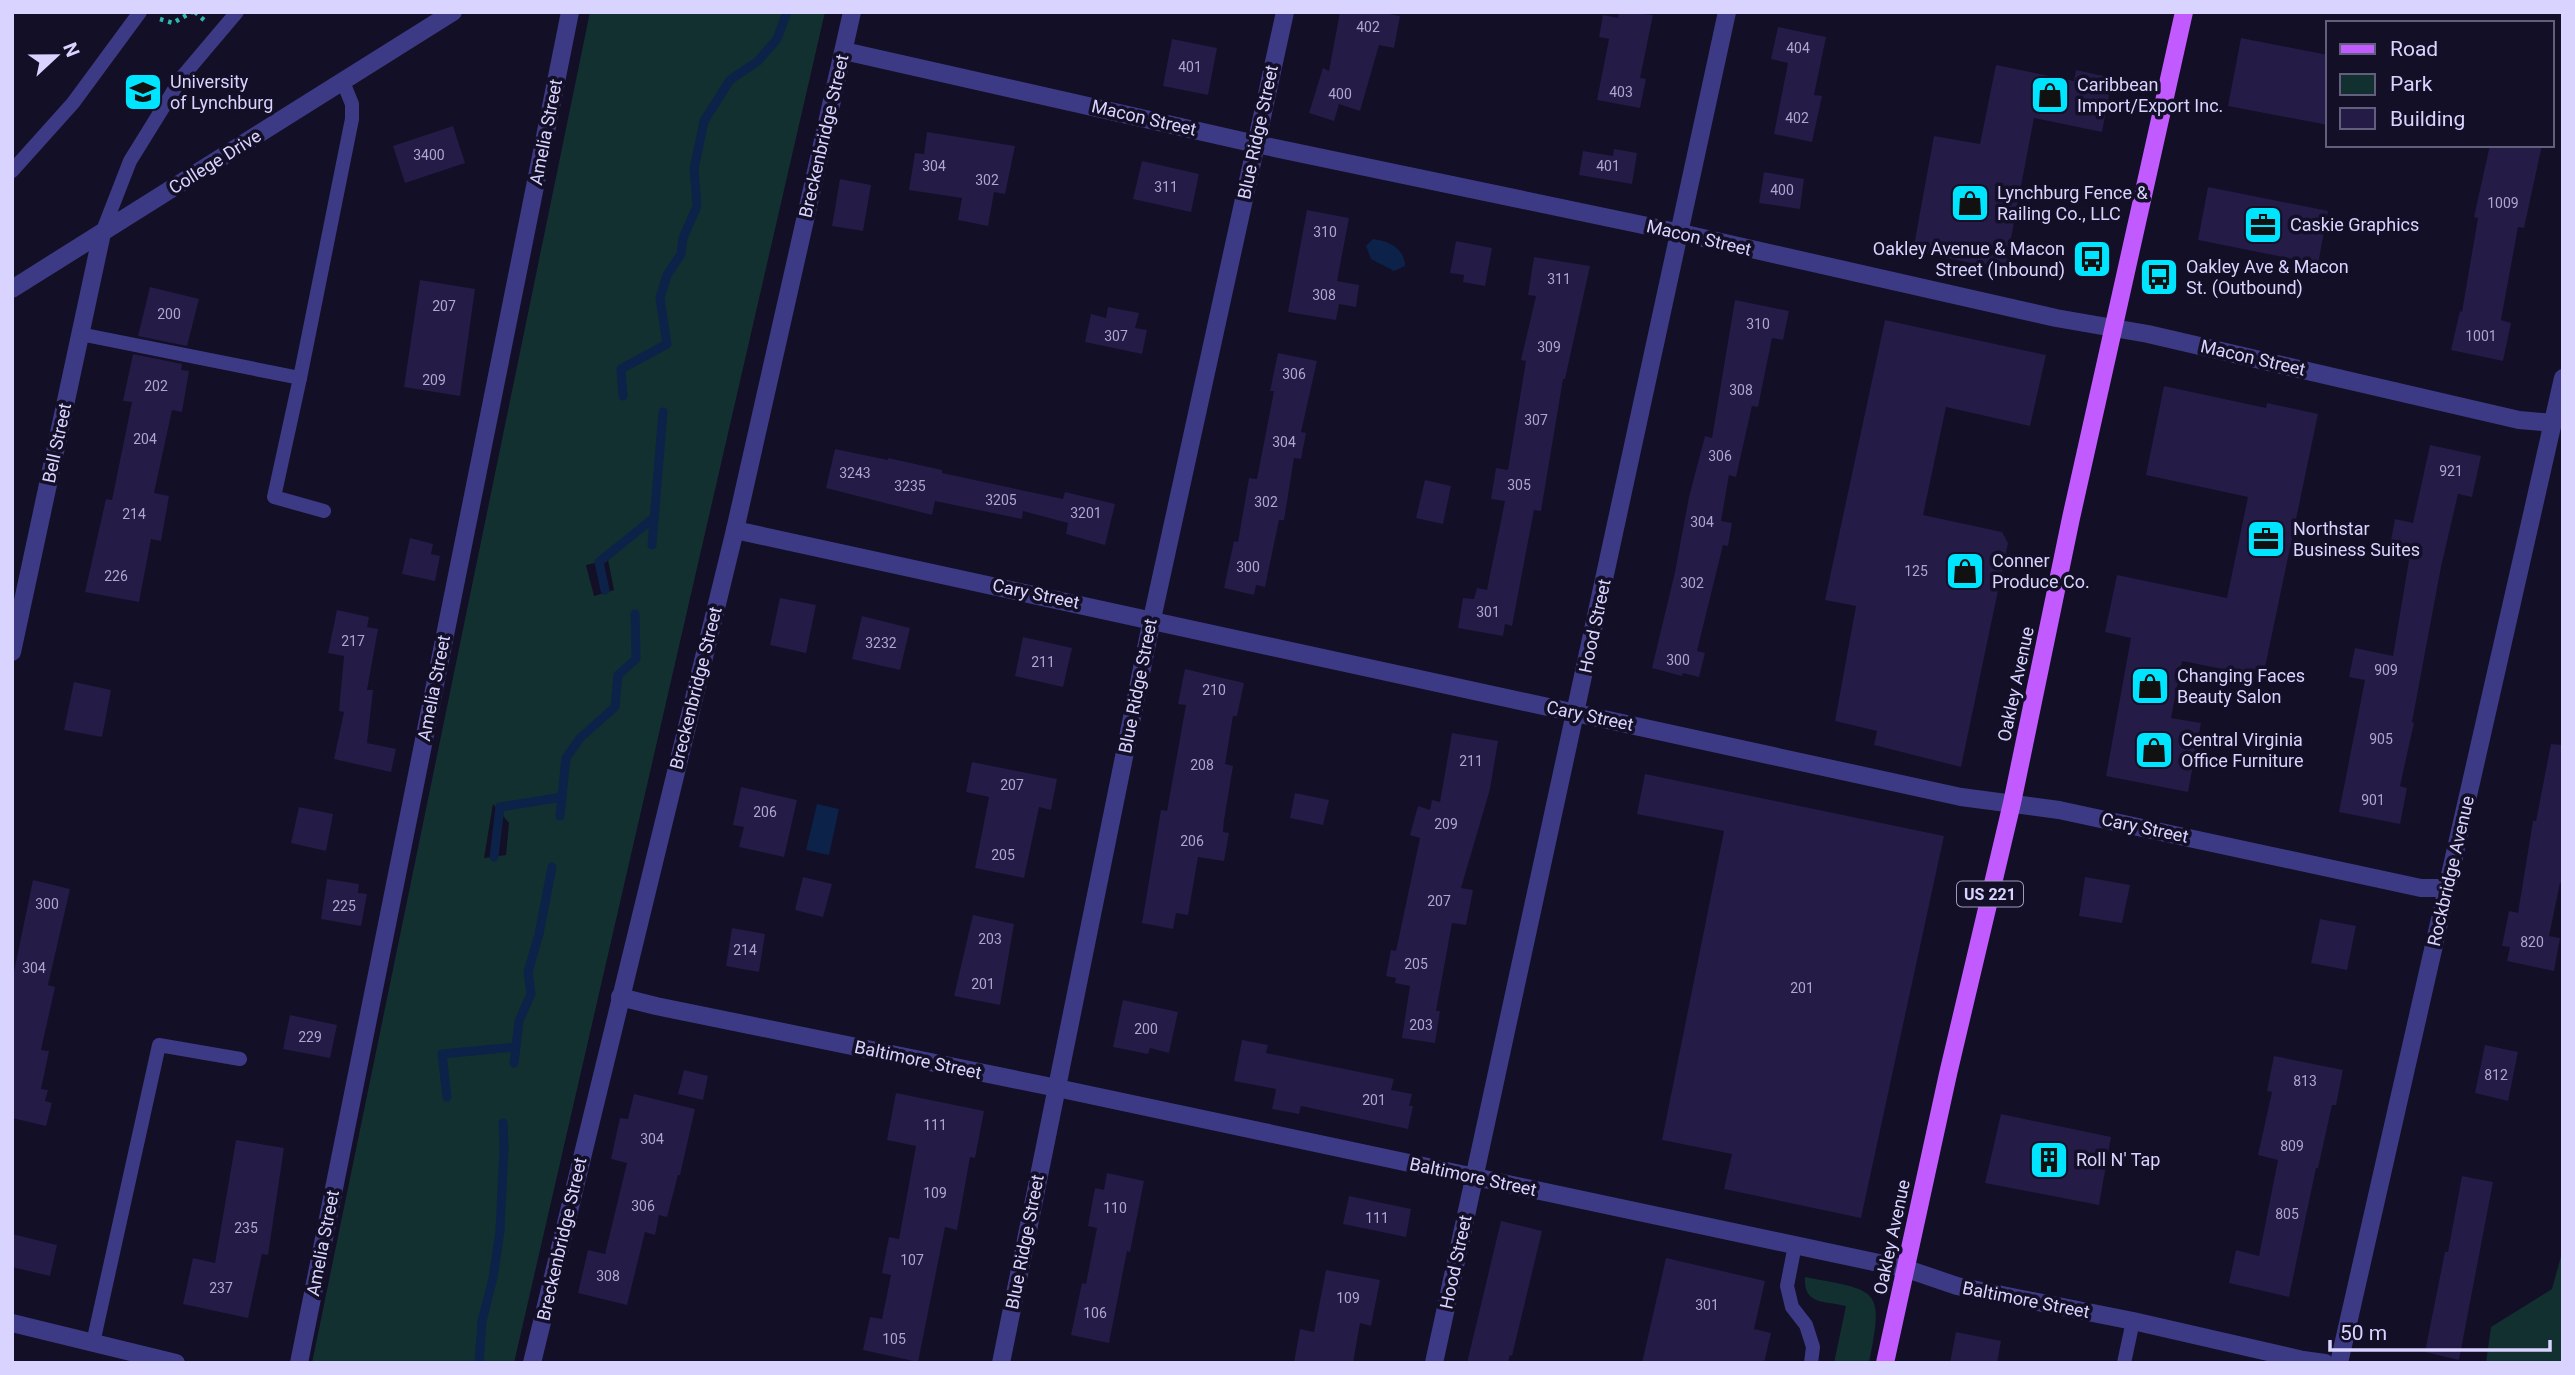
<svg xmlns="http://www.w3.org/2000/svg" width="2575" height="1375" font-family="Roboto,sans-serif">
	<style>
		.green { fill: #12302f; fill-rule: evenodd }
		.water { fill: #0c2248 }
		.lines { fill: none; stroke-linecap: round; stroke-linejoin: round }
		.stream { stroke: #0c2248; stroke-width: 9 }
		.building { fill: #241b47 }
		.path { stroke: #2fb8b0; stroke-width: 4.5; stroke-dasharray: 3.5 5; stroke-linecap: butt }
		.service { stroke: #3d3a85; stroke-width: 14 }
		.minor { stroke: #3d3a85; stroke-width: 18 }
		.tertiary { stroke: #3d3a85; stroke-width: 18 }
		.primary { stroke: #c25bff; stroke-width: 18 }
		.labels { text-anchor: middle; stroke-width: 7; stroke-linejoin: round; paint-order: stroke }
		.number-label { font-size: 14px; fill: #aca6d1 }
		.shield { fill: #130f26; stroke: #9e99be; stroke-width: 2 }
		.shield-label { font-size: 16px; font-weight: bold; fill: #d9d4ff }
		.poi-label { font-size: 18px; fill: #d9d4ff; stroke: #130f26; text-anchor: start }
		.street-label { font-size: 18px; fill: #d9d4ff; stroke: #130f26 }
	</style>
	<rect width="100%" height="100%" fill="#130f26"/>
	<g class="green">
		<path d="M590,12h235l-311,1351h-202zM608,560l6,30 -20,6 -8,-31zM493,804l16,19 -3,32 -22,3z"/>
		<path d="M2563,1249v114h-77l5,-36 61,-38z"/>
		<path d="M1805,1277c72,14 80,9 64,86h-35l12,-57c-21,-5 -43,-1 -41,-29z"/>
	</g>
	<g class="water">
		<path d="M1373,239c16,2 32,10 32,27l-11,5 -23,-12 -5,-13z"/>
		<path d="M817,804l22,5 -10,46 -23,-5z"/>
	</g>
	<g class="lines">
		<g class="stream">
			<path d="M623,396l-2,-27 46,-25 -7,-46 7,-23 14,-21 2,-16 14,-32 -3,-37 10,-48 26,-41 28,-19 19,-22 10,-27"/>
			<path d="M652,545l11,-133"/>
			<path d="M605,590l-6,-28 56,-45"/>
			<path d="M560,816l6,-58 14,-20 35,-31 3,-32 18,-16 -1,-45"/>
			<path d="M494,857l6,-50 62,-10"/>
			<path d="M514,1063l5,-42 12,-27 -3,-22 11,-38 13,-67"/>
			<path d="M447,1097l-5,-43 73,-7"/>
			<path d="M479,1363l3,-42 11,-43 7,-47 4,-84 -1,-24"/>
		</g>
	</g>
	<g class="building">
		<path d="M1340,12h38l22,4 -6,32 -15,-3 -19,66 -21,-7 -5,17 -25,-8 14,-45 6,3z"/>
		<path d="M1619,12l34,3 -13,63 6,1 -6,29 -43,-8 12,-61 -10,-2 4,-22 15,3z"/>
		<path d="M1778,27l48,10 -12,58 8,1 -10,46 -38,-8 14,-71 -17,-4z"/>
		<path d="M2241,38l87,17v70l-100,-19z"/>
		<path d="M1172,39l45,9 -9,47 -45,-9z"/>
		<path d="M1996,65l78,16 2,-11 36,8 -10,54 -68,-14 -29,152 -92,-19 21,-115 46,8z"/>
		<path d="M453,126l12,37 -60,20 -12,-37z"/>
		<path d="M927,132l88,14 -10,48 -11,-2 -6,34 -30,-6 4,-22 -53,-8 6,-37 9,1z"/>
		<path d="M2490,145h52l-18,83 -6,-1 -17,93 10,3 -8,38 -52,-11 9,-39 2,1 16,-94 -4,-1z"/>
		<path d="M1614,149l23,4 -5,31 -53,-9 4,-24 30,5z"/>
		<path d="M1142,161l57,13 -8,38 -58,-13z"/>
		<path d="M1764,172l40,7 -4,30 -41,-6z"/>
		<path d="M840,179l31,6 -8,46 -31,-5z"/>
		<path d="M2208,187l120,24 -10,53 -120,-24z"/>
		<path d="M1307,210l42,8 -12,63 22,4 -3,22 -17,-3 -3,16 -48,-8z"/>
		<path d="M1456,241l36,7 -7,38 -22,-4 1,-7 -14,-2z"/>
		<path d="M1534,257l56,9 -25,113h-2l-22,132 -7,-1 -22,116 -7,-2 -2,12 -45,-8 5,-30 11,1 3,-11 10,2 18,-89 -14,-2 5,-31 12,2 18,-109 -5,-1 15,-64 -8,-1z"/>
		<path d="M420,280l55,9 -15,107 -56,-9z"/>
		<path d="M150,287l49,12 -12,47 -49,-10z"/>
		<path d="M1735,300l54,11 -6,29 -11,-2 -14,69 -6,-1 -16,71 -7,-2 -8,46 11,2 -4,23 -5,-1 -26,106 8,2 -6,24 -16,-4 -1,3 -30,-8 23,-96 14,-75 16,-61 7,2z"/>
		<path d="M1108,307l31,6 -4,15 12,2 -5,24 -57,-12 6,-28 15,4z"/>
		<path d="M1885,320l161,35 -16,71 -84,-19 -23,108 79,17 6,11 -47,224 -87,-22 3,-14 -42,-10 21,-115 -31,-6z"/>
		<path d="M1278,353l39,8 -16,71 5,1 -5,26 -7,-1 -10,62h-5l-14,67 -9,-2 -2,10 -30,-7 10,-47 4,1 11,-64 8,1 17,-88h-4z"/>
		<path d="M133,354l49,10 -1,6 8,1 -7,41 -10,-2 -18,83 15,3 -8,45 -10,-2 -12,63 -54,-10 21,-93 6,1 20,-98 -9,-1z"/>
		<path d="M2164,386l102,22 1,-5 51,11 -55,263 -81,-16 -11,57 30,5 -13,69 -82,-16 25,-138 -26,-6 12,-57 110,23 21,-101 -102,-22z"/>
		<path d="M2430,445l51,11 -9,41 -14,-3 -17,73 -29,155 2,1 -14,63 7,2 -7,36 -61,-12 26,-132 -16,-3 6,-29 38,8 16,-96 -21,-4 7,-37 18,4z"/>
		<path d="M835,449l53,11v-2l54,12v3l121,26 2,-7 50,12 -10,41 -39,-11 2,-11 -45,-12 -1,8 -87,-18 -3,14 -106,-27z"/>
		<path d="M1425,480l26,6 -8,38 -27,-6z"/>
		<path d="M410,538l23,6 -2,10 9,2 -5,25 -33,-7z"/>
		<path d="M780,598l36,7 -10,48 -36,-8z"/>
		<path d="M337,610l32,7 -2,10 11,2 -11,61h6l-6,53 29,6 -5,23 -57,-13 10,-47 -5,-1 5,-55 -16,-3z"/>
		<path d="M862,616l48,12 -10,42 -48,-11z"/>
		<path d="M1023,637l49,11 -9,39 -48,-11z"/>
		<path d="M1185,669l59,14 -7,33h-4l-8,48 8,2 -9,54 -1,12 6,1 -5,28 -26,-4 -10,58 -12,-2 -3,16 -31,-6 19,-113 6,1 19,-106 -8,-1z"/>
		<path d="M74,682l37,8 -9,47 -38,-7z"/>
		<path d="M1452,733l46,8 -8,48 -29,99 12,2 -7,35 -14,-2 -16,88h4l-5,32 -33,-5 8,-52 -15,-3 1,-5 -10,-2 5,-26 5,1 24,-113 -10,-3 8,-29 12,4 2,-10 8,2z"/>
		<path d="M2551,744l12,1v139l-3,-1 -11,53 11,2 -6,33 -47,-10 3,-14 -8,-1 7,-35 9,2 15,-92h3z"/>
		<path d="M972,762l85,17 -6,31 -12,-3 -15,71 -49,-10 14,-71 -23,-5z"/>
		<path d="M1645,774l299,62 -83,382 -137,-29 8,-35 -70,-14 62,-309 -87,-17z"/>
		<path d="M741,787l56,13 -13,57 -45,-10 5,-20 -11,-2z"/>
		<path d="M1295,793l34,7 -6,25 -33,-7z"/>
		<path d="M299,807l34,7 -7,37 -35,-8z"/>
		<path d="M803,877l29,7 -9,33 -28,-7z"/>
		<path d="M2085,877l45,8 -8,38 -43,-7z"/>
		<path d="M327,879l32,5 -1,9 9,1 -6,32 -40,-7z"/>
		<path d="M33,880l37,9 -22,96 7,2 -14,63 8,1 -8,38 7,1 -3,11 7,2 -6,23 -34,-8v-137z"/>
		<path d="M973,915l41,9 -14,81 -46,-9z"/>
		<path d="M2320,919l36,7 -9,44 -36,-7z"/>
		<path d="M732,928l33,6 -6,38 -33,-6z"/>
		<path d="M1123,1000l55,12 -9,41 -19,-5 -2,6 -35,-7z"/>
		<path d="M290,1015l47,10 -7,33 -47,-9z"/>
		<path d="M1242,1040l26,5 -2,8 128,26 -3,11 21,4 -3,12h4l-5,23 -107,-23 -2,8 -27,-5 4,-20 -42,-8z"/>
		<path d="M2485,1045l33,7 -10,49 -33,-8z"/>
		<path d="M2274,1056l69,14 -7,35h-4l-14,63h-2l-27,129 -60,-14 7,-33 23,6 19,-96 -20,-5 14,-63 -5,-1z"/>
		<path d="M684,1070l24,6 -5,24 -25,-6z"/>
		<path d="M896,1093l88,18 -9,47 -5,-1 -13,73 -12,-3 -27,135 -55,-12 7,-33 12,2 9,-44 -9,-2 7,-36 10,2 17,-93 -29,-6z"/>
		<path d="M634,1094l61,15 -15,66h-2l-11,42 -8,-2 -4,20 -10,-3 -18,73 -49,-12 10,-43 17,4 22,-91 -16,-4 9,-41 8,1z"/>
		<path d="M2001,1114l110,23 -12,68 -114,-22z"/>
		<path d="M236,1140l48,8 -16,107 -6,-1 -14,64 -65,-14 10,-46 22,5z"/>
		<path d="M1107,1173l37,8 -14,71 -3,-1 -18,92 -38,-8 11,-52 4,1 11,-56 -9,-2 7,-38 9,2z"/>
		<path d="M2462,1176l31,6 -34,178 -34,-8 20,-100h3z"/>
		<path d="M1349,1196l62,13 -5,28 -63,-13z"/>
		<path d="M1501,1221l41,10 -30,125 -2,-1 -2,8h-41z"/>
		<path d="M12,1234l45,11 -7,31 -38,-9z"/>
		<path d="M1666,1258l99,23 -11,48 17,4 -7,30h-122z"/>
		<path d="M1326,1270l54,10 -9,46 -11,-3 -7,40h-59l6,-34 14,3z"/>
		<path d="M1956,1332l45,9 -4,22h-47z"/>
	</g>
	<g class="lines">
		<g class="path">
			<path d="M195,12l10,9"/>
			<path d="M160,19l13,4 19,-11"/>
		</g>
		<g class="service">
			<path d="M12,171l61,-68 67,-91"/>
			<path d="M102,233l28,-72 52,-84 55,-65"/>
			<path d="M80,334l220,44 52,-259v-15l-9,-22"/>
			<path d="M300,378l-26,119 50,14"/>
			<path d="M1795,1245l-8,41 5,21 14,18 7,22 -2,16"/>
			<path d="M93,1343l66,-298 81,14"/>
			<path d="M2124,1363l9,-42"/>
		</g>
		<g class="minor">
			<path d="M844,51l412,93 425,89 375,85 92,16 371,86 34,3"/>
			<path d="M12,289l441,-277"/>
			<path d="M735,530l1226,267 98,13 362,78h26"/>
			<path d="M12,652l90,-419"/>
			<path d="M620,997l36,9 401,82 850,181 50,17 176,35 170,39 22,3"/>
			<path d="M299,1363l271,-1351"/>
			<path d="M532,1363l203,-833 117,-518"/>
			<path d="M1001,1363l151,-744 133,-607"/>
			<path d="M1434,1363l293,-1351"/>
			<path d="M2339,1363l224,-985"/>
		</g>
		<path class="tertiary" d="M12,1323l164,40"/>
		<path class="primary" d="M1885,1363l63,-289 64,-271 59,-285 113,-506"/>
	</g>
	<defs>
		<g id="university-square" transform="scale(2.0125)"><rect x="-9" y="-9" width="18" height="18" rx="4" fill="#00e5ff" stroke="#130f26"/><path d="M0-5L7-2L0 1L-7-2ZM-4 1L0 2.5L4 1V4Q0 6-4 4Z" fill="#111"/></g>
		<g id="shop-square" transform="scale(2.0125)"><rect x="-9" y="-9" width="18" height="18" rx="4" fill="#00e5ff" stroke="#130f26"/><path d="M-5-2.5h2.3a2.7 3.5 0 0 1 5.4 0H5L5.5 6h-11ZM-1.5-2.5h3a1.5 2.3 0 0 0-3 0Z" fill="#111"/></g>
		<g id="office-square" transform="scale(2.0125)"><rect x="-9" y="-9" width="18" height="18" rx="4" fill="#00e5ff" stroke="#130f26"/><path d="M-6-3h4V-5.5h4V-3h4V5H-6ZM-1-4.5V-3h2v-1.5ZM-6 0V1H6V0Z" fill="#111"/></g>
		<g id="bus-square" transform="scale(2.0125)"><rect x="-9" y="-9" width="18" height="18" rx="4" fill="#00e5ff" stroke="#130f26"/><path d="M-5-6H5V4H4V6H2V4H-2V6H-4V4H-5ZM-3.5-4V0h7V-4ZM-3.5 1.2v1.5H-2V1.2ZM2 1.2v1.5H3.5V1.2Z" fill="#111"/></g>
		<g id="building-square" transform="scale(2.0125)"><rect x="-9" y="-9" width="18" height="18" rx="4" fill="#00e5ff" stroke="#130f26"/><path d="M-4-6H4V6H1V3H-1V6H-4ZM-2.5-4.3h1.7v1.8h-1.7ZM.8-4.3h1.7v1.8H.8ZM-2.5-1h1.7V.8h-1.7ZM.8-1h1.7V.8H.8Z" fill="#111"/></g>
	</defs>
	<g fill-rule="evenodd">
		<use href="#university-square" x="143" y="92"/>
		<use href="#shop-square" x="2050" y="95"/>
		<use href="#shop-square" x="1970" y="203"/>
		<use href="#office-square" x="2263" y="225"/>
		<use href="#bus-square" x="2092" y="259"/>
		<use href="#bus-square" x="2159" y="277"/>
		<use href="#office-square" x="2266" y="539"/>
		<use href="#shop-square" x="1965" y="571"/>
		<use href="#shop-square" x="2150" y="686"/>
		<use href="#shop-square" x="2154" y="750"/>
		<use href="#building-square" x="2049" y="1160"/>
	</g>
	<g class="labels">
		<g class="number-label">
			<text x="1368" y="32">402</text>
			<text x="1798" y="53">404</text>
			<text x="1190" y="72">401</text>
			<text x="1621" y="97">403</text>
			<text x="1340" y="99">400</text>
			<text x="1797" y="123">402</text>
			<text x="429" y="160">3400</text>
			<text x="934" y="171">304</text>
			<text x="1608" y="171">401</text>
			<text x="987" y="185">302</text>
			<text x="1166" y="192">311</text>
			<text x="1782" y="195">400</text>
			<text x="2503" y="208">1009</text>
			<text x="1325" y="237">310</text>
			<text x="1559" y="284">311</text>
			<text x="1324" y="300">308</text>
			<text x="444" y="311">207</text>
			<text x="169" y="319">200</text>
			<text x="1758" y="329">310</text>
			<text x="1116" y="341">307</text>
			<text x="2481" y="341">1001</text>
			<text x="1549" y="352">309</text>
			<text x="1294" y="379">306</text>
			<text x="434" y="385">209</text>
			<text x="156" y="391">202</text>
			<text x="1741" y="395">308</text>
			<text x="1536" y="425">307</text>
			<text x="145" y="444">204</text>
			<text x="1284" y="447">304</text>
			<text x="1720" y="461">306</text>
			<text x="2451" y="476">921</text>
			<text x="855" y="478">3243</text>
			<text x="1519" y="490">305</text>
			<text x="910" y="491">3235</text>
			<text x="1001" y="505">3205</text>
			<text x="1266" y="507">302</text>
			<text x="1086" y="518">3201</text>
			<text x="134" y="519">214</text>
			<text x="1702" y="527">304</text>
			<text x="1248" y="572">300</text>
			<text x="1916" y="576">125</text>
			<text x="116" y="581">226</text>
			<text x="1692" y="588">302</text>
			<text x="1488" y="617">301</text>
			<text x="353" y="646">217</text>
			<text x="881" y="648">3232</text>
			<text x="1678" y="665">300</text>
			<text x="1043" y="667">211</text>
			<text x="2386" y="675">909</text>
			<text x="1214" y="695">210</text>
			<text x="2381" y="744">905</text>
			<text x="1471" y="766">211</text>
			<text x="1202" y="770">208</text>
			<text x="1012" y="790">207</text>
			<text x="2373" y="805">901</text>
			<text x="765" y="817">206</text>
			<text x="1446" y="829">209</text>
			<text x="1192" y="846">206</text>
			<text x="1003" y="860">205</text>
			<text x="1439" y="906">207</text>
			<text x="47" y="909">300</text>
			<text x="344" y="911">225</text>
			<text x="990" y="944">203</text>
			<text x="2532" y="947">820</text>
			<text x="745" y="955">214</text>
			<text x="1416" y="969">205</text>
			<text x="34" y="973">304</text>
			<text x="983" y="989">201</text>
			<text x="1802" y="993">201</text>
			<text x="1421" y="1030">203</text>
			<text x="1146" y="1034">200</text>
			<text x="310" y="1042">229</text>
			<text x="2496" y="1080">812</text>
			<text x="2305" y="1086">813</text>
			<text x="1374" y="1105">201</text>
			<text x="935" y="1130">111</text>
			<text x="652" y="1144">304</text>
			<text x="2292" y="1151">809</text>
			<text x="935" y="1198">109</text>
			<text x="643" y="1211">306</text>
			<text x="1115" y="1213">110</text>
			<text x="2287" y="1219">805</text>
			<text x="1377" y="1223">111</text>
			<text x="246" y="1233">235</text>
			<text x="912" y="1265">107</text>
			<text x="608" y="1281">308</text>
			<text x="221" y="1293">237</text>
			<text x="1348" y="1303">109</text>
			<text x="1707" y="1310">301</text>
			<text x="1095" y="1318">106</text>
			<text x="894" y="1344">105</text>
		</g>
		<rect class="shield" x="1957" y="881.5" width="66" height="25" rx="5"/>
		<g class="shield-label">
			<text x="1990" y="900">US 221</text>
		</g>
		<g class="poi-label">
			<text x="170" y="88">University<tspan x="170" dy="21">of Lynchburg</tspan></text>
			<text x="2077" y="91">Caribbean<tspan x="2077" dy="21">Import/Export Inc.</tspan></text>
			<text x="1997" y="199">Lynchburg Fence &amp;<tspan x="1997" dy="21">Railing Co., LLC</tspan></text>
			<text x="2290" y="231">Caskie Graphics</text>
			<text x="2065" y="255" text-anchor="end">Oakley Avenue &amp; Macon<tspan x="2065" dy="21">Street (Inbound)</tspan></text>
			<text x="2186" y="273">Oakley Ave &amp; Macon<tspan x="2186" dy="21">St. (Outbound)</tspan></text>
			<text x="2293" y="535">Northstar<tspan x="2293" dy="21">Business Suites</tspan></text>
			<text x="1992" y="567">Conner<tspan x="1992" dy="21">Produce Co.</tspan></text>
			<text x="2177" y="682">Changing Faces<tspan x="2177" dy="21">Beauty Salon</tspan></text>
			<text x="2181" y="746">Central Virginia<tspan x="2181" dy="21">Office Furniture</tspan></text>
			<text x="2076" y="1166">Roll N' Tap</text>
		</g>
		<g class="street-label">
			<text transform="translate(1144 118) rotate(13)" y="6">Macon Street</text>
			<text transform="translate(546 132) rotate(-79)" y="6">Amelia Street</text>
			<text transform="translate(1258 132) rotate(-78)" y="6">Blue Ridge Street</text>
			<text transform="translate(824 136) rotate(-77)" y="6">Breckenbridge Street</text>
			<text transform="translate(215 162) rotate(-32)" y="6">College Drive</text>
			<text transform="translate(1699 238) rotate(13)" y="6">Macon Street</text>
			<text transform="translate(2253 358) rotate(13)" y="6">Macon Street</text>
			<text transform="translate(57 443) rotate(-78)" y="6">Bell Street</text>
			<text transform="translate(1036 594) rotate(12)" y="6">Cary Street</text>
			<text transform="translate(1595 626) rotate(-78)" y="6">Hood Street</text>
			<text transform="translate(2016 684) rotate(-78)" y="6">Oakley Avenue</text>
			<text transform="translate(1138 686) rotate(-79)" y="6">Blue Ridge Street</text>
			<text transform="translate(434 688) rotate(-79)" y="6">Amelia Street</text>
			<text transform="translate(696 688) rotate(-76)" y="6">Breckenbridge Street</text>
			<text transform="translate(1590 716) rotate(12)" y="6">Cary Street</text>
			<text transform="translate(2145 828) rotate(12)" y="6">Cary Street</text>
			<text transform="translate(2451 871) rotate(-77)" y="6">Rockbridge Avenue</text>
			<text transform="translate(918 1060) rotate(12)" y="6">Baltimore Street</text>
			<text transform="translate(1473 1177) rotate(12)" y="6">Baltimore Street</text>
			<text transform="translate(1892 1237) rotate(-78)" y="6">Oakley Avenue</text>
			<text transform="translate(562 1239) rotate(-77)" y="6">Breckenbridge Street</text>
			<text transform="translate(1025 1242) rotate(-79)" y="6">Blue Ridge Street</text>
			<text transform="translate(323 1243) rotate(-79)" y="6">Amelia Street</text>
			<text transform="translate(1456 1262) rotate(-78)" y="6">Hood Street</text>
			<text transform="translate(2026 1300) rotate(11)" y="6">Baltimore Street</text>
		</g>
	</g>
	<rect width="2575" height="1375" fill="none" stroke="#d9d4ff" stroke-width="28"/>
	<rect x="2326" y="21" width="228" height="126" fill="#130f26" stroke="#625e7d" stroke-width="2"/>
	<rect x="2340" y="44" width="35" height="10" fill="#c25bff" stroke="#625e7d" stroke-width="2"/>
	<text x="2390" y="56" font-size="21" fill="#d9d4ff">Road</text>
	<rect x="2340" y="74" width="35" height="21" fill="#12302f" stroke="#625e7d" stroke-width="2"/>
	<text x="2390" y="91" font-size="21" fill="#d9d4ff">Park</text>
	<rect x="2340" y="108" width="35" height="21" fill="#241b47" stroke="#625e7d" stroke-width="2"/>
	<text x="2390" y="126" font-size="21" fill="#d9d4ff">Building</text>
	<g transform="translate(56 56) rotate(68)" stroke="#130f26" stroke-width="5" paint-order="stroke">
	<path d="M0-5L12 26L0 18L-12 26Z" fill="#d9d4ff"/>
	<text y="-10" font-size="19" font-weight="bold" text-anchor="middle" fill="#d9d4ff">N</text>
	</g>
	<path d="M2330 1340v10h220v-10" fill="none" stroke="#d9d4ff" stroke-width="3.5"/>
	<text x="2340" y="1340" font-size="21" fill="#d9d4ff" stroke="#130f26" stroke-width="5" paint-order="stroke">50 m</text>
</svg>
